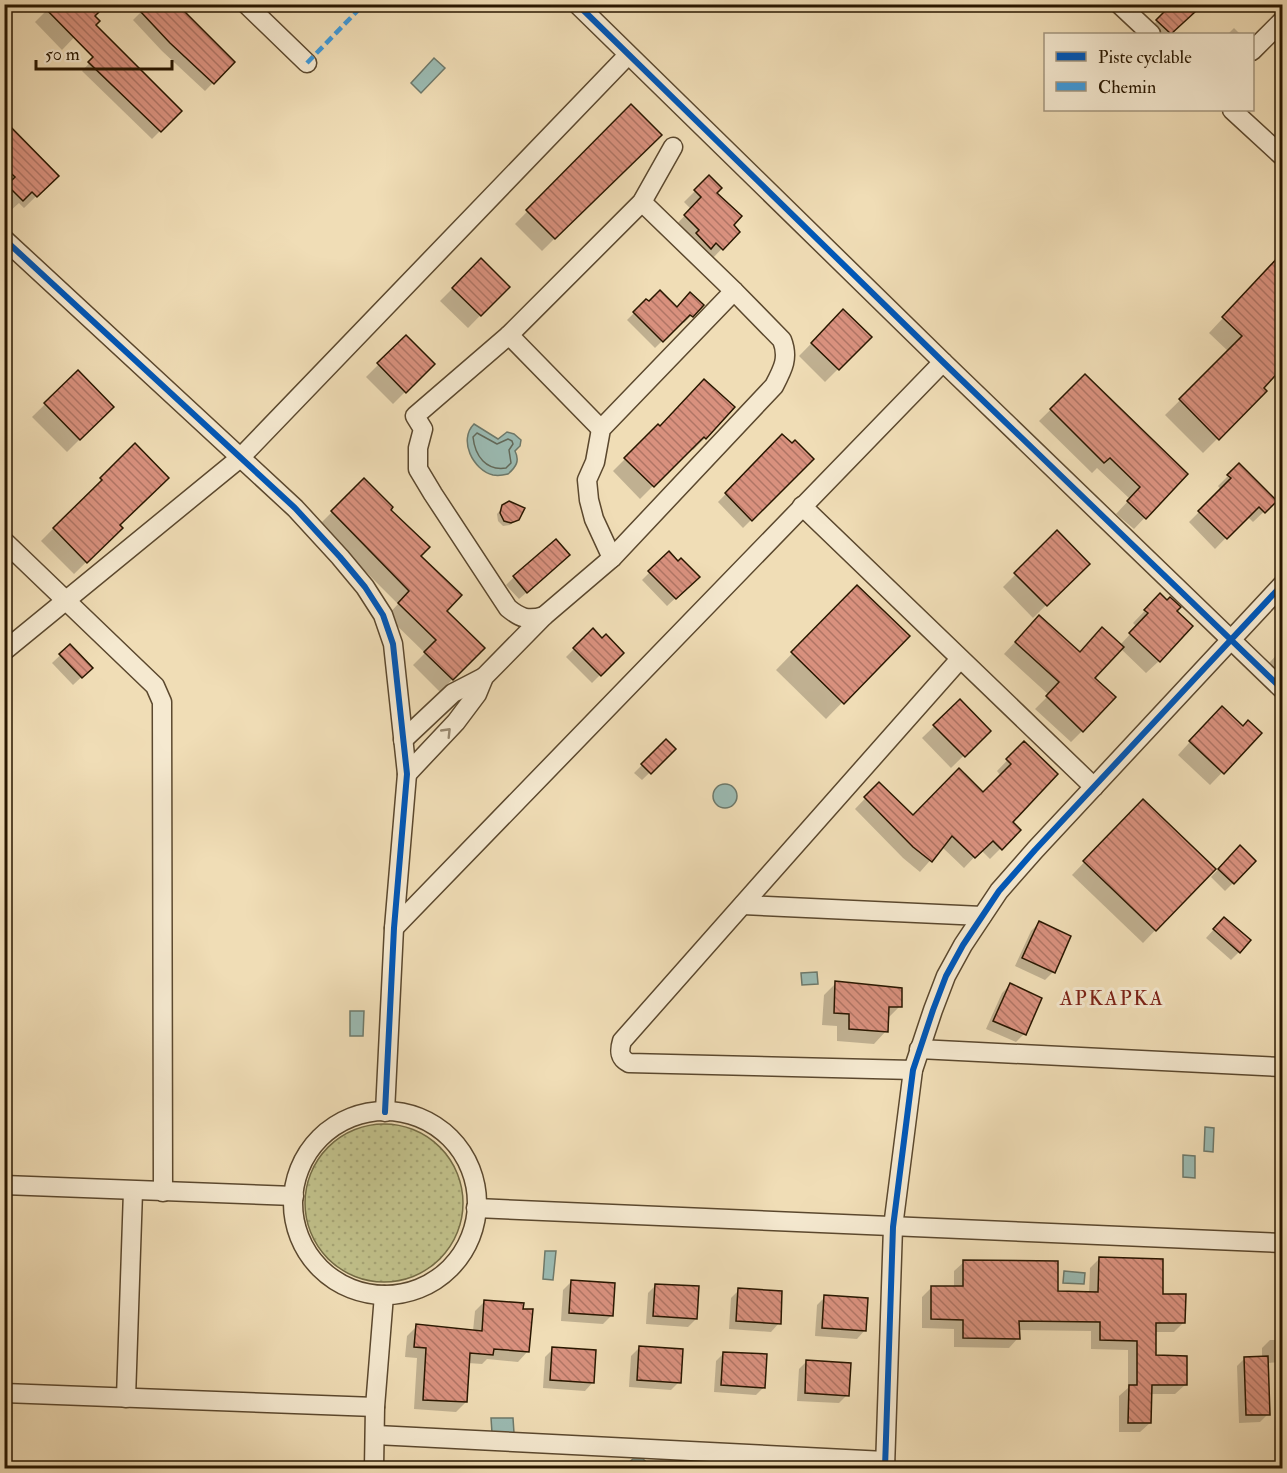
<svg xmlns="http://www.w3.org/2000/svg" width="1287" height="1473" font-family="'IM FELL Double Pica',serif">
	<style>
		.grass { fill: url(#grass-dots); stroke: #746b44; stroke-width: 1.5 }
		.water { fill: #9bbbb3; stroke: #6d796b; stroke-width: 1.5 }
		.shadow { fill: #0003 }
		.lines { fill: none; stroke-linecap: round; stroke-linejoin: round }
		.shore { stroke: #62695a; stroke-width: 1.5 }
		.building { fill: url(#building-back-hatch); stroke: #291700; stroke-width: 1.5 }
		.minor-casing { stroke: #5b482e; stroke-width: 21 }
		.minor { stroke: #f5e9d0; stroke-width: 18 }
		.quiet { stroke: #3d9adc; stroke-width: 4.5; stroke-dasharray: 9 4.5; stroke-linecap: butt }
		.cycleway-casing { stroke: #f5e9d0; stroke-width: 10 }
		.cycleway { stroke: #0057b8; stroke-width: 6 }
		.oneway { stroke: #998a72 }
		.labels { text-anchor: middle; stroke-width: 6; stroke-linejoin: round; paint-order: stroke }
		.neighbourhood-label { font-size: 21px; letter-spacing: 1.5px; fill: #7a1f14; stroke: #f5e9d0 }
	</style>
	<defs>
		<pattern id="grass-dots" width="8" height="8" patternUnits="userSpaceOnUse" patternTransform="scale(1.5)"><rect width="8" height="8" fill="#c0bf89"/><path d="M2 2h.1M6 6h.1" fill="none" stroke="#a5a374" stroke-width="1.8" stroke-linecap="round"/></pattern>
		<pattern id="building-back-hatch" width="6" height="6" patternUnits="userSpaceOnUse" patternTransform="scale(1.5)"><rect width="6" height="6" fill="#d9917e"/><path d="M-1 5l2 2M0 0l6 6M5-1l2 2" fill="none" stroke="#b07565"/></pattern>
	</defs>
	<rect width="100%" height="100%" fill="#f0ddb6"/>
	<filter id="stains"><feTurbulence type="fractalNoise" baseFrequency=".00333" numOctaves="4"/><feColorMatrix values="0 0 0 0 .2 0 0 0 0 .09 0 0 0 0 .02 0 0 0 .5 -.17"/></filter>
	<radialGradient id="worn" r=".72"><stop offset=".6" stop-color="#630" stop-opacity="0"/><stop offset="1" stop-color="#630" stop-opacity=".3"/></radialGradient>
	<circle class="grass" cx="384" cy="1203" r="79"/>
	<g class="water">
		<path d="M434,58l11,10 -24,25 -10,-10z"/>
		<path d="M474,424l24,15 9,-7 7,2 7,6 -1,6 -5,5c5,10 1,16 -7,23 -4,1 -10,2 -15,1 -20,-5 -35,-35 -19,-51z"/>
		<circle cx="725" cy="796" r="12"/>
		<path d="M817,972l1,12 -16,1 -1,-12z"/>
		<path d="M350,1011h14l-1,25h-13z"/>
		<path d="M1205,1127l9,1 -1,24 -9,-1z"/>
		<path d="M1183,1155l12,1v22l-12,-1z"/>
		<path d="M545,1251h11l-3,29 -10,-1z"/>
		<path d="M1064,1271l21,2 -1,11 -21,-1z"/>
		<path d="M491,1418h22l1,15h-22z"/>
		<path d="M633,1459h10l10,9h-31z"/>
	</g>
	<g class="shadow">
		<path d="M53,4h53l-44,46 -27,-28z"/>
		<path d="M149,4l84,58 -28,29 -43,-40 -29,-31z"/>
		<path d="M1174,4l19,8 -23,22h-15l-6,-5z"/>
		<path d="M1234,28l6,6h-12z"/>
		<path d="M110,41l70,70 -28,28 -70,-68z"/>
		<path d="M631,106l28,29 -117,116 -27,-27z"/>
		<path d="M4,121l53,55 -33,32 -5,-5 -10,9 -5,-5z"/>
		<path d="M709,177l22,48 7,7 -27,28 -37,-33 17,-18 -7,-7z"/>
		<path d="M1282,255v111l-20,22 3,3 -62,62 -38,-38 64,-63 -20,-19z"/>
		<path d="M481,260l27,27 -40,41 -28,-27z"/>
		<path d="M646,301l30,7 26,-3 -18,18 -2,-2 -27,27 -28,-28z"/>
		<path d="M843,311l27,26 -45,45 -26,-26z"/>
		<path d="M406,337l27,27 -40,40 -27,-27z"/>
		<path d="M78,372l34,35 -45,45 -35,-35z"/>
		<path d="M1085,376l101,98 -52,55 -18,-15 14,-15 -33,-31 -5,5 -53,-52z"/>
		<path d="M691,393l14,45 -12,12 -2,-2 -51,51 -27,-28 45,-45 2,1z"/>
		<path d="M782,436l30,23 -69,69 -25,-26z"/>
		<path d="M135,446l-17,79 3,3 -47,46 -33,-33z"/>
		<path d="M1239,465l36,36 -22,21 -6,-6 -32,33 -26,-27 32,-32 -3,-4z"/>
		<path d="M364,480l25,30 30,46 26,55 38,37 -43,44 -27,-27 12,-12 -38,-37 11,-12 -79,-79z"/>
		<path d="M506,504l8,17 -4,4 -7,1 -5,-5 -1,-7z"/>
		<path d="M1057,533l31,31 -55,54 -30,-31z"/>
		<path d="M669,553l9,10 20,14 -31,29 -25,-26z"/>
		<path d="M561,563l-42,36 -13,-14 8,-8z"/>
		<path d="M857,587l50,49 -81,83 -50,-49z"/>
		<path d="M1160,595l15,16 -16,50 -13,12 -26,-25 -27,30 -11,53 -11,11 -36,-33 14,-14 -45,-41 24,-26 51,26 41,-9 17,-18 -4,-4z"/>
		<path d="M593,630l9,10 20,13 -30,30 -26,-26z"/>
		<path d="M70,646l21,22 -18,17 -21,-22z"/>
		<path d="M1282,649v27l-13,-13z"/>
		<path d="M960,701l29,30 -38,37 -29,-30z"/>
		<path d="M1210,720l50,13 -50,52 -32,-30z"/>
		<path d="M666,741l8,8 -32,31 -8,-7z"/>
		<path d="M1024,743l-13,79 8,8 -29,29 -9,-9 -17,18 -22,-21 -22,25 -17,-14 -48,-49 24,-25 34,33 70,-23 18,-18 -4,-5z"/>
		<path d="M1143,801l71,68 -71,74 -71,-68z"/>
		<path d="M1232,855l1,28 -8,8 -14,-14z"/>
		<path d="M1039,923l14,49 -8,8 -30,-14 16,-35z"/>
		<path d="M1216,927l23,25 -8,8 -25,-22z"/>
		<path d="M836,983l64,23 -13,13 -1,12 -12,13 -37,-3v-15l-15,-1 2,-30z"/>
		<path d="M1010,985l30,14 -16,35 -8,8 -30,-13 16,-36z"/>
		<path d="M1099,1259l62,36 23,27 -10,10h-19l-1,25 31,28 -10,9h-25v29l-10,9h-21v-36l9,-8v-38l-37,-1v-18l-73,-1v8l-9,10 -55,-1v-18l-32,-1v-31l10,-10h22v-16l10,-9 93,31h32l1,-25z"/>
		<path d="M571,1282l40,34 -8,8 -42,-3 2,-31z"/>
		<path d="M656,1285l40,34 -8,8 -42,-3 2,-31z"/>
		<path d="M739,1290l40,33 -8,9 -42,-3 2,-31z"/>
		<path d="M825,1297l40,33 -8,9 -42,-3 2,-31z"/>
		<path d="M485,1301l43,50 -10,11 -31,-3 -5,5 -14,-1 -2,39 -10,10 -42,-3 3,-51 -12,-1 2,-21 10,-10 56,5 2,-20z"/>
		<path d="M1270,1340h12v22l-16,1 2,51 -8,8 -21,1 -2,-57 8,-8 17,-1v-9z"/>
		<path d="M639,1348l40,34 -8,8 -42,-3 2,-31z"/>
		<path d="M553,1349l40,33 -8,9 -42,-3 2,-31z"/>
		<path d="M724,1353l40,34 -8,8 -42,-3 2,-31z"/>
		<path d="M807,1361l40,34 -8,8 -42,-2 2,-32z"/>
	</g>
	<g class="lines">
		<path class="shore" d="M477,433l20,11 11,-5 4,2 1,3 -4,6 2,13 -5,5c-20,3 -31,-12 -33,-31z"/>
	</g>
	<g class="building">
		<path d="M41,4h66l-12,12 5,5 -4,4 86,86 -21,21 -73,-70 5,-5z"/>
		<path d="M147,4h30l58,58 -21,22 -44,-41 -30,-32z"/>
		<path d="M1172,4h16l7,8 -24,22 -15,-14z"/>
		<path d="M631,104l31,31 -107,104 -29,-29z"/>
		<path d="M4,120l55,56 -22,21 -5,-5 -9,9 -16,-16 8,-8 -11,-10z"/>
		<path d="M709,175l13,13 -5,5 25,23 -8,9 6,7 -17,18 -7,-7 -5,6 -15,-16 3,-3 -15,-15 17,-18 -7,-7z"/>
		<path d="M1282,253v115l-18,20 3,3 -48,49 -40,-41 63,-63 -20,-19z"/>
		<path d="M481,258l29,29 -29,29 -29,-28z"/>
		<path d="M660,290l17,17 13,-15 14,13 -11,12 -3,-2 -27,27 -30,-30 13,-13 3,2z"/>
		<path d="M843,309l29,28 -33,33 -28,-27z"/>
		<path d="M406,335l29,29 -29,29 -29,-30z"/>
		<path d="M78,370l36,37 -34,33 -36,-37z"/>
		<path d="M1085,374l103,100 -42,45 -19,-18 13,-14 -30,-29 -6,5 -54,-54z"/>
		<path d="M704,379l31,28 -29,32 -2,-2 -50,50 -30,-29 34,-34 2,2z"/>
		<path d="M782,434l10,9 3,-3 19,19 -62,62 -27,-28z"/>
		<path d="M135,443l34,35 -49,47 3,3 -36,35 -34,-35 49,-48 -2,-2z"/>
		<path d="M1239,463l38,38 -12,12 -6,-6 -32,32 -29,-28 33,-33 -4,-3z"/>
		<path d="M364,478l29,29 -2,3 39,37 -9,9 41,39 -15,16 38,37 -32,32 -29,-28 12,-12 -38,-37 11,-12 -78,-80z"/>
		<path d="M509,501l16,7 -6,12 -8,3 -7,-2 -4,-8 2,-8z"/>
		<path d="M1057,530l33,34 -43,42 -33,-33z"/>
		<path d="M556,539l14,16 -43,38 -14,-17z"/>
		<path d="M669,551l9,10 3,-3 19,19 -24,22 -28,-28z"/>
		<path d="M857,585l53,51 -66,68 -53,-52z"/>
		<path d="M1160,593l7,7 3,-3 11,10 -4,4 16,15 -33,36 -31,-29 19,-20 -4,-3z"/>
		<path d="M1039,615l41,37 22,-25 22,20 -29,31 21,19 -33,35 -37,-36 13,-14 -44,-40z"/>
		<path d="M593,628l9,10 4,-4 18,19 -23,23 -28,-28z"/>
		<path d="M70,644l23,24 -11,10 -23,-24z"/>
		<path d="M960,699l31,32 -26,26 -32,-32z"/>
		<path d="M1222,706l21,20 5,-6 14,13 -38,41 -35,-33z"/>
		<path d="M666,739l10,10 -25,25 -10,-10z"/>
		<path d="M1024,741l34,33 -45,48 8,8 -19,20 -9,-9 -18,17 -23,-22 -20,26 -19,-15 -49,-50 15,-15 34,33 46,-47 24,24 28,-28 -5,-5z"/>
		<path d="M1143,799l73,70 -60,62 -73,-70z"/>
		<path d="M1240,845l16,16 -22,23 -16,-15z"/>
		<path d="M1224,917l27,23 -11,13 -27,-24z"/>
		<path d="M1039,921l32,15 -16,37 -33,-15z"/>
		<path d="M835,981l67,7v19h-13l-1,25 -39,-3v-15l-15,-1z"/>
		<path d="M1010,983l32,15 -16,37 -33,-14z"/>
		<path d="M1099,1257l64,2v35h23l-1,29h-29v32l31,1v29h-35l-1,38h-23l1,-38h8v-44l-37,-1v-18l-81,-1 1,18 -57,-1v-18l-32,-1v-33h32v-26l95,1v30l40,1z"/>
		<path d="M571,1280l44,3 -2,33 -44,-3z"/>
		<path d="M655,1284l44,2 -2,33 -44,-3z"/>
		<path d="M738,1288l44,3 -1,33 -45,-3z"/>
		<path d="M824,1295l44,3 -2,33 -44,-3z"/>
		<path d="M484,1300l40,3 -1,6h10l-4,43 -35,-3 -1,6 -23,-2 -3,49 -44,-2 3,-52 -12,-1 2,-23 66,7z"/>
		<path d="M639,1346l44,3 -2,34 -44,-3z"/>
		<path d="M552,1347l44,3 -2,33 -44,-3z"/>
		<path d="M723,1352l44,2 -2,34 -44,-3z"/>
		<path d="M1268,1356l2,59h-24l-2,-58z"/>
		<path d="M806,1360l45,3 -2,33 -44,-3z"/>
	</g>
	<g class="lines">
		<g class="minor-casing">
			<g id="minor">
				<path d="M246,4l61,59"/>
				<path d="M577,4l366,358 339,327"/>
				<path d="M1119,4l32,30"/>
				<path d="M1252,51l30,-30"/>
				<path d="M1232,110l50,46"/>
				<path d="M4,239l291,269 45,49 25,30 18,28 10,29 14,130 -13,154 -9,184"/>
				<path d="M509,335l92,94"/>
				<path d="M802,506l292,281"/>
				<path d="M4,541l151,145 7,16 1,490"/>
				<path d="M612,558l-18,-39 -5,-19 -2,-20 8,-18 6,-33 133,-138"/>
				<path d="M544,616c-16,5 -24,2 -36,-8l-75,-114 -15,-25v-21l5,-19 -8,-13 94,-81 133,-133 31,-55"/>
				<path d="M4,651l236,-193 388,-403"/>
				<path d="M403,740l50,-47 31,-16"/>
				<path d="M407,774l49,-52 21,-28 7,-17 60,-61 68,-58 162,-172c9,-17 15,-28 8,-46l-48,-49 -92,-89"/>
				<path d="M743,905l239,11"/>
				<path d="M394,928l549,-566"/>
				<path d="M919,1049l363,18"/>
				<path d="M913,1070l-284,-7c-10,-5 -10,-12 -7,-22l338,-382"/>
				<circle cx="385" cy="1203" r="92"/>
				<path d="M4,1185l290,11"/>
				<path d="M476,1208l806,35"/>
				<path d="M4,1393l371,14"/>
				<path d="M126,1398l7,-207"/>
				<path d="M376,1435l509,26"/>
				<path d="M374,1468l1,-61 9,-112"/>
				<path d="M885,1468l8,-241 20,-157 20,-60 13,-34 17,-31 36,-54 36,-41 247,-265"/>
			</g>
		</g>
		<use href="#minor" class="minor"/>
		<path class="quiet" d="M307,63l57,-59"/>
		<g class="cycleway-casing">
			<g id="cycleway">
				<path d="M577,4l366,358 339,327"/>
				<path d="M4,239l291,269 45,49 25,30 18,28 10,29 14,130 -13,154 -9,184"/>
				<path d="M885,1468l8,-241 20,-157 20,-60 13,-34 17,-31 36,-54 36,-41 247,-265"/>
			</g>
		</g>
		<use href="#cycleway" class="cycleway"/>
	</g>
	<defs><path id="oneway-chevron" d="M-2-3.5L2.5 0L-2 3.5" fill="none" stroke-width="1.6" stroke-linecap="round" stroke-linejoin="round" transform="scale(1.5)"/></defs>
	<use class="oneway" href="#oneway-chevron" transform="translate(447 732) rotate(-46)"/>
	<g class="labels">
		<g class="neighbourhood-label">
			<text x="1112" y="1005">APKAPKA</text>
		</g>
	</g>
	<rect width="1287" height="1473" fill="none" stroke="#f0ddb6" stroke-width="24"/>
	<rect x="6" y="6" width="1275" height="1461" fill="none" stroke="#291700" stroke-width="3"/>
	<rect x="12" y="12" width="1263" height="1449" fill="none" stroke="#291700" stroke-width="1.5"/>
	<rect x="1044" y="33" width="210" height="78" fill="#f5e9d0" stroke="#a3957d" stroke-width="1.5"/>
	<rect x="1056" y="52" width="30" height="9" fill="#0057b8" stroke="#a3957d" stroke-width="1.5"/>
	<text x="1098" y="63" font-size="18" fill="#291700">Piste cyclable</text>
	<rect x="1056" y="82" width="30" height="9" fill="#3d9adc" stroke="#a3957d" stroke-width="1.5"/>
	<text x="1098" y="93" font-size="18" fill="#291700">Chemin</text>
	<path d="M36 60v9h136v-9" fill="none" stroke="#291700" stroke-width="3"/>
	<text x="45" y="60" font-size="18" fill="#291700" stroke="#f5e9d0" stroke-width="4.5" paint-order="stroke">50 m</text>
	<rect width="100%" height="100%" filter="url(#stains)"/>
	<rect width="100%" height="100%" fill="url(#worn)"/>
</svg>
